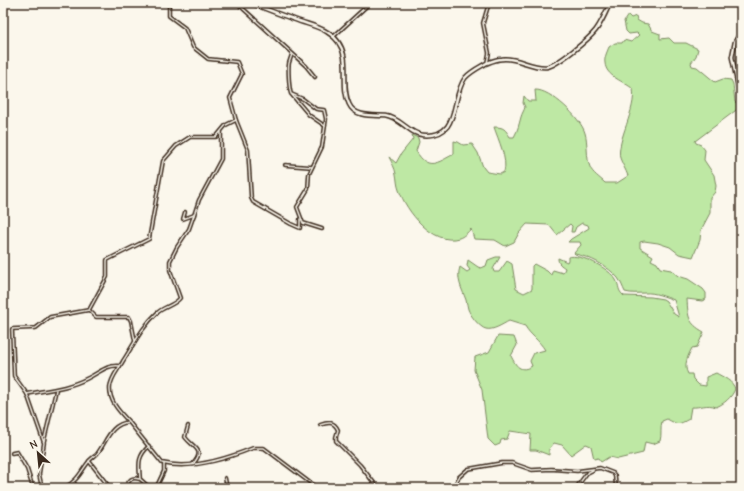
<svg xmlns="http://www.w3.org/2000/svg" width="744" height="491" font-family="'Comic Neue',sans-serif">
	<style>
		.green { fill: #bee8a4; stroke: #7c8961 }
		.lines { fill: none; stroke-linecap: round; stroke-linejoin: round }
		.street-casing { stroke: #3b2a1e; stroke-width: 4.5 }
		.secondary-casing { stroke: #3b2a1e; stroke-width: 5.5 }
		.street { stroke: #fbf7ec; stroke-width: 1.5 }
		.secondary { stroke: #fbf7ec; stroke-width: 2.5 }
	</style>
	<rect width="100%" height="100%" fill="#fbf7ec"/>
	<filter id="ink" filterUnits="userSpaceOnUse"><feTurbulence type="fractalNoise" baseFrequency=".025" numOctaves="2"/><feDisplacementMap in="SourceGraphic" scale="8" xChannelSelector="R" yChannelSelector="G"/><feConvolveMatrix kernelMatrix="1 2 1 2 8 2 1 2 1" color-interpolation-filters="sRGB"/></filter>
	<g filter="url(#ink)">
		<path class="green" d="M628,15l3,3 5,-2 1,4 5,3 6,1 4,7 8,3v5l9,-1 5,5h12l12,6 -2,7 -5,7 1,3 5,1 18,15 8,-3 8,1 2,4 2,18 4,2v4l-44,33 1,2 5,2 4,5 -1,10 10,15 2,11 -1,6 -5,6v15l-9,17 -1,10 -7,17 -14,-3 -9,-7 -12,-4 -14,-2 -4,1v6l13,8 -2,4 6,3 3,5 11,2 7,6 10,3 15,10 3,4v6l-4,2 -15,-2c1,18 1,24 17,33l-7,15 -5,1c-4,8 -9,17 -4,26h4l1,5 6,6 7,1v-9l10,-4c7,4 17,8 19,16 -3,8 -11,15 -19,18 -9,-4 -16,1 -25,0l-2,12c-11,6 -11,6 -22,0l-5,2c-2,7 0,14 -2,20l-7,3 -8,-2 -2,11 -25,6 -9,-2 -8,5 -3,-4 -4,1 -3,-13 -5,-2 -15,11 -9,-10 -8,-2 -5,6v6l-13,-5h-6l1,-16 -21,-3 -3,8 -6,1 -1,4 -5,2 -7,-7 -6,-49 -8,-20 1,-13 14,-5 9,-16 16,1 3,8 -6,11c5,10 9,17 21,10l-2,-5 4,-8 11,-3c-6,-10 -15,-15 -20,-24l-16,-5c-6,3 -16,10 -23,8 -6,-1 -16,-14 -18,-20 -1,-3 -1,-6 -2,-9 -4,-11 -10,-21 -6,-33l7,5 3,-2 -3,-4 1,-6 10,7 3,1 5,-2 2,-6 8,-3h4l-7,12 1,3h5l8,-11 5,3 4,25 8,4 8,-4v-23l2,-2 13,7 4,4 2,-5 10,3 2,-5c-4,-3 -7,-4 -7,-10l9,4 1,-2v-3c13,-4 42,12 48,23 4,7 1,10 8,16l27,1 12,2 3,2 8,13 5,3 -5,-17c-8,-3 -20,-8 -29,-7 -7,0 -13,1 -20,-1 -2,-4 -4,-10 -7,-14 -10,-12 -28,-21 -43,-24l-1,-1 7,-8 -1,-3h-12l3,-3 18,-11 -1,-3 -6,-2 -6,4 -2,5h-3l1,-6 -2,-2 -13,11 -8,-10 -22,-1 -8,9 -5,9 -9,4 -10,-6 -21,-1 -3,-10c-3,3 -8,8 -12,9 -26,8 -53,-27 -60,-48 -2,-5 -2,-11 -3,-16 -1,-6 -4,-11 -7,-17l7,6 5,-9 12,-15 -1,-4 6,3 1,4 -3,9c12,20 21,12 38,3v-13l4,1 5,3 9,-1 6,9 5,14 4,5 13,2 4,-2c4,-12 -6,-33 -10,-45 10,0 11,2 16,10h4c4,-7 5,-13 7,-20 1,-4 3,-6 4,-10l-2,-4 1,-7 4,5h8l-1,-11c15,-1 46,28 50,43 3,9 1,25 5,34 2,6 10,11 15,16h12l11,-7c-2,-6 -6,-12 -8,-18 -4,-17 17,-49 13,-69 -9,-8 -27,-12 -28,-26 -1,-5 2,-11 4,-16l6,-4h7l2,-3 7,2 8,-7 -2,-2 -8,1 -3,-3 -2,-10z"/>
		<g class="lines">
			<g class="street-casing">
				<g id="street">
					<path d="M237,3l69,63 9,11"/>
					<path d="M333,37l37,-34"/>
					<path d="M292,54c-1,3 -2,6 -3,9 -1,6 0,25 2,31l12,5 13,10 8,1 2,9 -4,28 -13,27 -1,15 -11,18 6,16 19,6"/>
					<path d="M487,63l2,-10 -6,-30 6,-20"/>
					<path d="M292,95l17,20 16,11"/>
					<path d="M236,120l12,30 3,48 2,4 38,22 9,4v-9"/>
					<path d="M285,165l27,2"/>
					<path d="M185,212l-2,7 11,-4 5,-15 22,-41v-27"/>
					<path d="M89,310l18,-33v-17l42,-21 14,-78 13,-15 14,-9h26l10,-12 10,-5 -6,-22 12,-24 -5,-12 -29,-3 -15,-12 -8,-19 -16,-12v-13"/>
					<path d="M27,394c21,-4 42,-6 61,-16 11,-5 19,-14 32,-12"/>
					<path d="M129,422c-8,-9 -20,-20 -19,-34 0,-10 9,-19 13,-27 11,-17 19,-34 34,-48 6,-6 18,-8 23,-15l-10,-28v-9l7,-14 12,-18 5,-14"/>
					<path d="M320,425c8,-3 14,-4 18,5l-2,7v4l24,24 18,23"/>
					<path d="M188,426l-3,11c8,11 21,12 8,27"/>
					<path d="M44,441l12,-51"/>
					<path d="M149,446c-12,11 -10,18 -9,33l10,9"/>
					<path d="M12,453l5,-1 10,17 6,19"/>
					<path d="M89,461l21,27"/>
					<path d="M225,478l2,10"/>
					<path d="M74,483l4,5"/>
					<path d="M42,488l-3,-14 5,-31 -17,-49 -13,-18 -2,-47 24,-1 14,-11 39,-7 7,7h33l2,4 4,20"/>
					<path d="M64,488c15,-8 16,-16 26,-28 2,-2 5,-4 7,-6 10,-13 13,-30 32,-32l33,41c29,7 64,-4 91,-15h11l53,40"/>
					<path d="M125,488c4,-7 6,-12 14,-9"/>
					<path d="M156,488l8,-17v-7"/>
					<path d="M453,488l6,-11 9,-8 34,-6h10l20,7 19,-1 26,2 23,-3 13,5 2,3 1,12"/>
					<path d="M576,488l11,-15 6,-3"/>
				</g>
			</g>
			<g class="secondary-casing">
				<g id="secondary">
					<path d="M251,3c15,6 30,12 45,17 10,4 22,6 31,12 9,5 15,14 17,24 3,15 -2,34 5,48 6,14 25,11 37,12 15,2 23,18 37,19 38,3 27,-36 42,-57 5,-6 13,-10 20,-14 5,-2 11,-5 17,-5 15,-2 29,9 44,8 11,-1 43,-28 50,-37 6,-8 10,-18 14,-27"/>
					<path d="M741,32l-6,10 -3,15 9,43"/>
				</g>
			</g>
			<use href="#street" class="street"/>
			<use href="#secondary" class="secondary"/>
		</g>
	</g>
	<rect width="744" height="491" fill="none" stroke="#fbf7ec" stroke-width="16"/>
	<rect x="8" y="8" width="728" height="475" fill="none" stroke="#3b2a1e" stroke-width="1.5" filter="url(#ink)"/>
	<g transform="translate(38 453) rotate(333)" stroke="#fbf7ec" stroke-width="3" paint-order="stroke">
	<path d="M0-3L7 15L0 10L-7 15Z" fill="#3b2a1e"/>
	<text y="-6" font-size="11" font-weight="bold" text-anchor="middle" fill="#3b2a1e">N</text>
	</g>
</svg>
